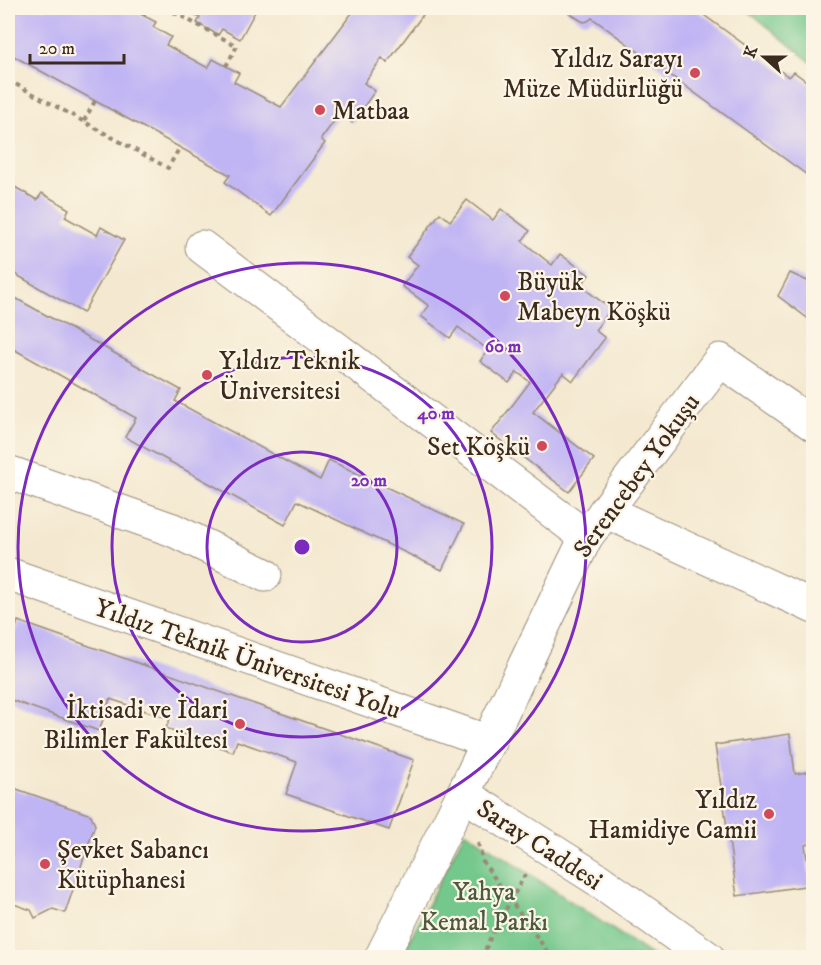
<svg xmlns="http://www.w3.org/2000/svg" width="821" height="965" font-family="'IM FELL DW Pica',serif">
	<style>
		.green { fill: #74c88c; stroke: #587955; stroke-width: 1.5 }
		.building { fill: #bfb4f4 }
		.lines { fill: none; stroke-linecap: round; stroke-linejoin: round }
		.minor-casing { stroke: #988a77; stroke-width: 35 }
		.path { stroke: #988a77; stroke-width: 4; stroke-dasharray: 4.5 4.5; stroke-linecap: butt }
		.minor { stroke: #fff; stroke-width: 33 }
		.ring { fill: none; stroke: #7b2cbf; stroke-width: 3 }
		.poi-dot { fill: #d1495b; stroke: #fcf5e5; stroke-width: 2 }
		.labels { text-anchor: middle; stroke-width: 4.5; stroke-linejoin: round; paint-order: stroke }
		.poi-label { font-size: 26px; fill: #3b2a1e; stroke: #fcf5e5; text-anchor: end }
		.street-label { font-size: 26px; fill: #3b2a1e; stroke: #fcf5e5 }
		.park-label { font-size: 26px; fill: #4c593f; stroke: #fcf5e5 }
		.centre { fill: #7b2cbf; stroke: #fcf5e5; stroke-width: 3 }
		.ring-label { font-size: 18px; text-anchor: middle; font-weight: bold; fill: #7b2cbf; stroke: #fcf5e5; stroke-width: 4.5; stroke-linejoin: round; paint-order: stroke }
	</style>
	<rect width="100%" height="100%" fill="#fcf5e5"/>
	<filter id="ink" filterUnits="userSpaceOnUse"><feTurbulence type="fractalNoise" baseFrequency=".0167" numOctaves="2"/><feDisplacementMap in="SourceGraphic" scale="12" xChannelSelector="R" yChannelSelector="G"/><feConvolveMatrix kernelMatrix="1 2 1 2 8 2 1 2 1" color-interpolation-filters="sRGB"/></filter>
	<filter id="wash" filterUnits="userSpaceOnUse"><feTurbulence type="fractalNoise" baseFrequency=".008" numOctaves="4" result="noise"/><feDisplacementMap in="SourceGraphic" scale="24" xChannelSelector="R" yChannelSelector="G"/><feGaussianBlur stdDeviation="1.35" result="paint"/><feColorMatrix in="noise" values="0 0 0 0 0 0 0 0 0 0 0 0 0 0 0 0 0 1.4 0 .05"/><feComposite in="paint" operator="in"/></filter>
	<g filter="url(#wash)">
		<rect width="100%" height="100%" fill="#f4e9d0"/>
		<g class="green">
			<path d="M745,8h68v56z"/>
			<path d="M465,831l189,126h-253z"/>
		</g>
		<g id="blocks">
			<g class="building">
				<path d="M8,8h87l7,4 3,-4h11l10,5 3,-5 27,14 -3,5 18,10 -5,8 42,23 5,-9 26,14 -5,9 47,25 71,-94 -8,-5h84l-41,55 -5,-5 -18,25 11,8 -23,32 -12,-10 -19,26 4,4 -54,73 -46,-34 5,-7 -222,-122z"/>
				<path d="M182,8h75l-17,31 -18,-10 -4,6 -21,-12 3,-5z"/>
				<path d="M566,8h128l95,69 5,-5 20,15v93l-222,-162 -4,3 -4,1 -4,-2 -11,-7z"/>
				<path d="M8,183l29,17 5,-7 27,16 -4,8 32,18 4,-8 23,13 -41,73 -75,-43z"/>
				<path d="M467,200l26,20 8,-11 29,22 -8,10 30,24 8,-11 29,21 -8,11 30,23 -16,21 10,8 -32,43 -10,-8 -30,39 61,47 -25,33 -78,-59 39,-51 -13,-10 -8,11 -29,-22 8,-11 -30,-23 -8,11 -29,-22 8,-10 -27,-20 16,-21 -11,-8 33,-44 10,8z"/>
				<path d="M790,273l24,11v39l-36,-27z"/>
				<path d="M8,294l173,96 -6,11 145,79 9,-20 135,64 -22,46 -145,-69 -12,24 -160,-88 11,-19 -128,-72z"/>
				<path d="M18,621l396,139 -25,70 -103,-36 11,-32 -60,-21 -4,11 -67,-24 4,-9 -60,-20 -11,32 -91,-32v-47z"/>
				<path d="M790,734l5,40 19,-3v72l-9,2 6,40 -74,11 -22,-151z"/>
				<path d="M8,786l83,29 4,10 -30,88 -12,-4 -18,9 -4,-8 -23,-8z"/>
			</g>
		</g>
	</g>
	<g filter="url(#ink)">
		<use href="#blocks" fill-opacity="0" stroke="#988a77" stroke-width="1.5"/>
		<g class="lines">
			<g class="minor-casing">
				<g id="minor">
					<path d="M202,247l384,290"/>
					<path d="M8,472l165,58 92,45"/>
					<path d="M605,511l209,96"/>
					<path d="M8,574l481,168"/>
					<path d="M463,794l123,-257 134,-177 94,65"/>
					<path d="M381,958l82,-164 134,85 111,79"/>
				</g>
			</g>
			<g class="path">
				<path d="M166,8l71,38 -11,20"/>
				<path d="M143,15l4,-7"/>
				<path d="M8,61l3,-6"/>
				<path d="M8,80l160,88 12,-21"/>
				<path d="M84,121l11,-20"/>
				<path d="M478,843l5,19 69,96"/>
				<path d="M482,958l9,-22 35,-63"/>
			</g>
			<use href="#minor" class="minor"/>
		</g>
	</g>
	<g class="ring">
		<circle cx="302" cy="547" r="95"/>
		<circle cx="302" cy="547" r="190"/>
		<circle cx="302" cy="547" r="284"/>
	</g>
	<g class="poi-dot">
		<circle cx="695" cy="73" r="6"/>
		<circle cx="320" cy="110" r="6"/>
		<circle cx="505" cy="296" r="6"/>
		<circle cx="207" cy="375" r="6"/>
		<circle cx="542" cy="446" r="6"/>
		<circle cx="240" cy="724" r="6"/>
		<circle cx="769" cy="814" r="6"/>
		<circle cx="45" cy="864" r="6"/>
	</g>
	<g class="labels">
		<g class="poi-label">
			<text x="683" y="67">Yıldız Sarayı<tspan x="683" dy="30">Müze Müdürlüğü</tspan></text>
			<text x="332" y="119" text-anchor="start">Matbaa</text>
			<text x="517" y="290" text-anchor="start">Büyük<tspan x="517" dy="30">Mabeyn Köşkü</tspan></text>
			<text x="219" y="369" text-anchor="start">Yıldız Teknik<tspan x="219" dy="30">Üniversitesi</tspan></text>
			<text x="530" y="455">Set Köşkü</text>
			<text x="228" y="718">İktisadi ve İdari<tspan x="228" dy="30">Bilimler Fakültesi</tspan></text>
			<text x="757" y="808">Yıldız<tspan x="757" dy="30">Hamidiye Camii</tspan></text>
			<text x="57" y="858" text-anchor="start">Şevket Sabancı<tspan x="57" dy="30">Kütüphanesi</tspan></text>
		</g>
		<g class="street-label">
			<text transform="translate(636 475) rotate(-54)" y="9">Serencebey Yokuşu</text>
			<text transform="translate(248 658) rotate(19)" y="9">Yıldız Teknik Üniversitesi Yolu</text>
			<text transform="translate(540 844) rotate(33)" y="9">Saray Caddesi</text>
		</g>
		<g class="park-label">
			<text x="484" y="900">Yahya<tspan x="484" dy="30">Kemal Parkı</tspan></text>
		</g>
	</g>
	<circle cx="302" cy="547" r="9" class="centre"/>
	<g class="ring-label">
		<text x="503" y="352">60 m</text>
		<text x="436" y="419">40 m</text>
		<text x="369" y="486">20 m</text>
	</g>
	<rect width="821" height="965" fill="none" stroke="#fcf5e5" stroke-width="30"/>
	<g transform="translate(764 57) rotate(291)" stroke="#fcf5e5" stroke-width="4.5" paint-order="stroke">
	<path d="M0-4.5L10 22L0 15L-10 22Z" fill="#3b2a1e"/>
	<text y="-9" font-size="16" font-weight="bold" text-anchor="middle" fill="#3b2a1e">K</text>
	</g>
	<path d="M30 54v9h94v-9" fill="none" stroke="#3b2a1e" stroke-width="3"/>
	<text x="39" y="54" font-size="18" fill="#3b2a1e" stroke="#fcf5e5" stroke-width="4.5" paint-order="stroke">20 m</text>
</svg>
